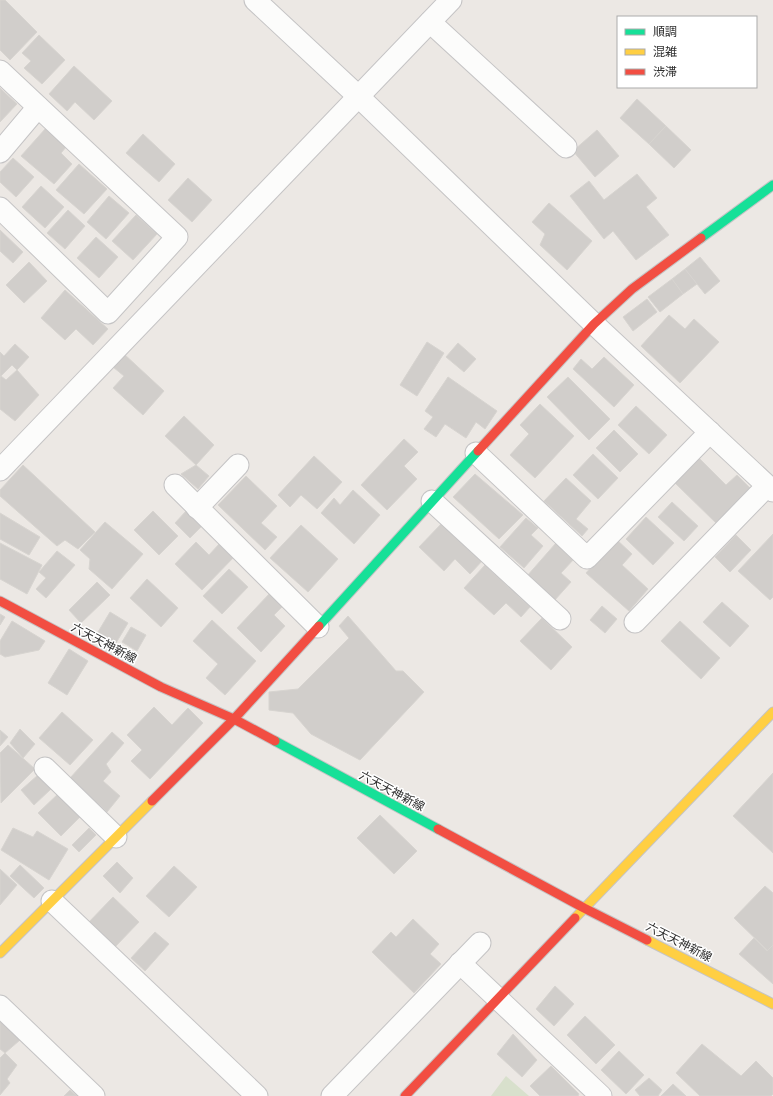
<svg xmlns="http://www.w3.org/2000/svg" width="773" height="1096" font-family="'Open Sans','Noto Sans JP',sans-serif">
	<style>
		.cemetery { fill: #d8e0cc }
		.building { fill: #d1cecb; stroke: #d7d4d0 }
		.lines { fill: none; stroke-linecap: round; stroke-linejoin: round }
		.street-casing { stroke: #c5c4c5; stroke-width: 23 }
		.fast-casing { stroke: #c5c4c5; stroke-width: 11 }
		.slow-casing { stroke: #c5c4c5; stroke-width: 11 }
		.jam-casing { stroke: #c5c4c5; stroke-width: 11 }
		.street { stroke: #fcfcfb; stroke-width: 21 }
		.fast { stroke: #16e098; stroke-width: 9 }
		.slow { stroke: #ffcf43; stroke-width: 9 }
		.jam { stroke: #f24e42; stroke-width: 9 }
		.labels { text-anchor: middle; stroke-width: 3; stroke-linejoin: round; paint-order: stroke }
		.street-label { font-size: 12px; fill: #2e2e2e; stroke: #fff }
	</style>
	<rect width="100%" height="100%" fill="#ece8e4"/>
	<path class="cemetery" d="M506,1076l23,20h-38z"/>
	<g class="building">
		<path d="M0,0h5l32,32 -27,28 -10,-10z"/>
		<path d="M39,35l26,25 -23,24 -18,-16 7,-7 -9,-8z"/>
		<path d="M74,66l38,35 -18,19 -19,-18 -8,9 -18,-17z"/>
		<path d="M0,88l17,16 -17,18z"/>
		<path d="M637,99l29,27 -17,18 -29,-26z"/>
		<path d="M666,126l25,24 -17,18 -25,-24z"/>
		<path d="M46,128l21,18 -6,7 11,11 -18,20 -33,-28z"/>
		<path d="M597,130l22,26 -24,21 -22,-26z"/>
		<path d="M143,134l32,30 -16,18 -33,-29z"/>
		<path d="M13,158l21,19 -18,20 -16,-15v-10z"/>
		<path d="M79,164l28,25 -23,25 -28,-24z"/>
		<path d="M637,174l20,24 -11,9 23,28 -33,25 -23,-29 -9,8 -34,-43 19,-15 15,19z"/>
		<path d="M188,178l24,22 -20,22 -24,-22z"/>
		<path d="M41,186l23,21 -19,21 -23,-21z"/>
		<path d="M109,196l20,17 -23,26 -19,-17z"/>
		<path d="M549,203l43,38 -25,29 -27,-25 5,-11 -13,-12z"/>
		<path d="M68,210l17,16 -20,23 -18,-16z"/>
		<path d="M136,215l21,19 -24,26 -21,-19z"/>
		<path d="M0,230l23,22 -10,11 -13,-12z"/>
		<path d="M96,237l22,20 -19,21 -22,-20z"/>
		<path d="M700,257l20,24 -15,13 -20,-25z"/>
		<path d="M29,262l18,19 -23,22 -18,-18z"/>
		<path d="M685,269l12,15 -14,10 -11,-15z"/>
		<path d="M672,279l11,15 -23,18 -12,-15z"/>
		<path d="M65,290l43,39 -15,16 -17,-16 -11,11 -24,-22z"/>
		<path d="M647,299l10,13 -24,19 -10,-14z"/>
		<path d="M669,315l16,14 9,-10 25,23 -39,41 -39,-37z"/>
		<path d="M427,342l17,11 -27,43 -17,-11z"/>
		<path d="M458,343l18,16 -12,13 -18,-15z"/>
		<path d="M15,344l14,13 -12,13 -5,-5 -12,12v-25l4,4z"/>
		<path d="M124,354l40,37 -21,24 -30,-27 11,-12 -11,-9z"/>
		<path d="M604,357l30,28 -20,22 -41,-38 8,-10 11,10z"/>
		<path d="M17,370l22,25 -24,26 -15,-12v-32l1,-1 5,4z"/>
		<path d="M448,377l49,34 -12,18 -9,-7 -10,16 -21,-14 -9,13 -12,-8 9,-12 -8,-6z"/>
		<path d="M568,377l42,42 -21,21 -42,-43z"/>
		<path d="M540,404l34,32 -39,42 -25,-23 19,-21 -9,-9z"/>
		<path d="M636,406l31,29 -18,19 -31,-29z"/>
		<path d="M184,416l30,29 -18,20 -31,-29z"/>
		<path d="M614,430l24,24 -18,18 -24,-24z"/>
		<path d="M404,439l14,13 -14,14 13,13 -30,31 -26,-25z"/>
		<path d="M593,454l25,24 -20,21 -25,-24z"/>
		<path d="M314,456l28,26 -25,27 -16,-14 -11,12 -12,-12z"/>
		<path d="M699,458l27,27 11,-10 14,14 -34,35 -42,-41z"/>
		<path d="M23,465l72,67 -17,17 -13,-9 -8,6 -57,-50v-6z"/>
		<path d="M196,465l13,11 -11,13 -17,-15z"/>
		<path d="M475,474l48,41 -24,24 -46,-42z"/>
		<path d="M246,476l31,30 -16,17 16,14 -12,13 -47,-45z"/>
		<path d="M566,478l25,23 -15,18 12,10 -6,7 -38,-35z"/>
		<path d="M353,490l27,25 -26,29 -33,-31 13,-15 6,7z"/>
		<path d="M672,502l26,24 -14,15 -26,-24z"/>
		<path d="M187,510l16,15 -13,13 -15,-15z"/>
		<path d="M153,511l25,25 -19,19 -25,-25z"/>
		<path d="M0,513l40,24 -11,18 -29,-16z"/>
		<path d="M646,517l28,26 -21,22 -27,-26z"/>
		<path d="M526,518l12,10 -7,7 12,11 -19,22 -24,-21z"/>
		<path d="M105,522l38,32 -31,35 -23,-20 1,-10 -10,-9z"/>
		<path d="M443,522l40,38 -13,14 -15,-15 -11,12 -25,-24z"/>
		<path d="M301,525l37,34 -30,33 -38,-34z"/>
		<path d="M773,534v63l-3,3 -32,-29z"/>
		<path d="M736,535l15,15 -21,22 -15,-15z"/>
		<path d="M616,539l16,15 -10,11 26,24 -19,22 -43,-38z"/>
		<path d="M196,542l13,13 11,-12 14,14 -32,33 -27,-26z"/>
		<path d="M0,543l42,22 -15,29 -27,-15z"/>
		<path d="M556,543l18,16 -13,14 10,9 -17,19 -27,-25z"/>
		<path d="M57,551l18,14 -29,33 -10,-9 10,-11 -7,-6z"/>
		<path d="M485,565l45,42 -9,10 -15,-14 -12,12 -30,-27z"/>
		<path d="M229,569l19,18 -26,27 -19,-18z"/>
		<path d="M147,579l31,29 -17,19 -31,-29z"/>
		<path d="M97,582l13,13 -29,28 -12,-13z"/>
		<path d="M270,593l14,12 -10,10 11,11 -24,26 -24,-24z"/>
		<path d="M722,602l27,24 -19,21 -27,-25z"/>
		<path d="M602,606l15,13 -12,14 -15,-13z"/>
		<path d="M110,612l18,11 -12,20 -18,-11z"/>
		<path d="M0,614l5,3 -5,8z"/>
		<path d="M348,616l48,55h7l21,21 -64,68 -49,-26 -18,-21 -24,-3v-18l29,-3 51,-51 -10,-12z"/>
		<path d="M542,618l30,29 -21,23 -31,-29z"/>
		<path d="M212,620l44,41 -31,34 -19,-17 12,-14 -25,-23z"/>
		<path d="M12,621l33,20 -6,9 -34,7 -5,-3v-13z"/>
		<path d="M680,621l40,37 -19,21 -40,-38z"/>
		<path d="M131,627l15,8 -9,16 -15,-9z"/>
		<path d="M69,649l19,12 -21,34 -19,-12z"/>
		<path d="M154,707l18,18 16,-17 15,15 -53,56 -19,-18 11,-11 -15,-15z"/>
		<path d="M62,712l31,28 -23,25 -31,-27z"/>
		<path d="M20,729l15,15 -12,14 -13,-15z"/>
		<path d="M0,730l8,7 -8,9z"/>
		<path d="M112,732l12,11 -18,21 5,8 -8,9 17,15 -13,16 -37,-34z"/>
		<path d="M8,745l27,24 -34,34 -1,-50z"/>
		<path d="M773,773v80l-40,-37z"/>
		<path d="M38,775l13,14 -17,16 -13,-15z"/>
		<path d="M59,793l22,23 -20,20 -23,-23z"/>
		<path d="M380,815l37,36 -23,23 -37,-36z"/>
		<path d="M13,828l20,9 4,-6 31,18 -19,31 -48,-30z"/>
		<path d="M89,828l7,7 -17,17 -7,-7z"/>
		<path d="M117,862l16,16 -13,15 -17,-17z"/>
		<path d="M20,865l24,23 -10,10 -24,-22z"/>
		<path d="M174,866l23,21 -28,30 -23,-21z"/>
		<path d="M0,869l17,16 -17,20z"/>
		<path d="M765,886l8,7v53l-5,5 -34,-33z"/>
		<path d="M113,897l26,25 -25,26 -26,-25z"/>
		<path d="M413,919l26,25 -9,10 11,10 -27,29 -42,-41 19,-20 5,5z"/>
		<path d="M155,932l14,12 -24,27 -14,-13z"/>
		<path d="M754,938l13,13 6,-6v39l-34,-30z"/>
		<path d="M555,986l19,18 -20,22 -18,-17z"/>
		<path d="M585,1016l30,29 -19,19 -29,-29z"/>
		<path d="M0,1021l20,19 -15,13 -5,-4z"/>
		<path d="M513,1034l24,26 -15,17 -25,-23z"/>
		<path d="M702,1044l39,32 15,-15 17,17v16l-2,2h-71l-24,-23z"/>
		<path d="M619,1051l25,24 -18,19 -25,-24z"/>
		<path d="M5,1053l12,12 -10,14 3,4 -10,12v-37z"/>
		<path d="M551,1066l28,28 -1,2h-38l-10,-10z"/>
		<path d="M649,1078l13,12 -4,6h-18l-5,-6z"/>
		<path d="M673,1084l13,12h-25z"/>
		<path d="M70,1090l7,6h-13z"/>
	</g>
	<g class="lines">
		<g class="street-casing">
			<g id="street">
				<path d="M255,0l104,97 235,227 179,167"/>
				<path d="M430,22l136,125"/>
				<path d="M0,71l177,166 -69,76 -108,-105"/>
				<path d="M0,152l38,-45"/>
				<path d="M476,453l111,105 123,-126"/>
				<path d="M0,470l451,-470"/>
				<path d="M175,485l143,142"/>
				<path d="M432,501l128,118"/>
				<path d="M197,508l41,-43"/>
				<path d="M635,622l132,-136"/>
				<path d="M45,768l71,69"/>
				<path d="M52,901l205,195"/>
				<path d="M460,963l141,133"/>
				<path d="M0,1006l94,90"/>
				<path d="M332,1096l148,-153"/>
			</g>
		</g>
		<g class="fast-casing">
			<g id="fast">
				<path d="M701,238l72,-53"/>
				<path d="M319,626l159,-175"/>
				<path d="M275,741l163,88"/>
			</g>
		</g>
		<g class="slow-casing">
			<g id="slow">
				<path d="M575,918l198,-206"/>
				<path d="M647,940l126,64"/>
				<path d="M0,953l152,-152"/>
			</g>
		</g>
		<g class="jam-casing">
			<g id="jam">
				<path d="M478,451l116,-127 38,-35 69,-51"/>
				<path d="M0,601l161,86 73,32 41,22"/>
				<path d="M152,801l82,-82 85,-93"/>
				<path d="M438,829l146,79 63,32"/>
				<path d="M405,1096l170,-178"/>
			</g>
		</g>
		<use href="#street" class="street"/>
		<use href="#fast" class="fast"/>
		<use href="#slow" class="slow"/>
		<use href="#jam" class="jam"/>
	</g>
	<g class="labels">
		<g class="street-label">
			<text transform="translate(104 643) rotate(28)" y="4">六天天神新線</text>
			<text transform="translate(392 791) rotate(28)" y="4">六天天神新線</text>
			<text transform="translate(679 942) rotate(27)" y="4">六天天神新線</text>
		</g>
	</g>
	<rect x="617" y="16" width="140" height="72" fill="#ffffff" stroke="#ababab"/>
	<rect x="625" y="29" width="20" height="6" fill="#16e098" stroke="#ababab"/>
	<text x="653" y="36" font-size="12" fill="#2e2e2e">順調</text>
	<rect x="625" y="49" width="20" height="6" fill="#ffcf43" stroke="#ababab"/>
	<text x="653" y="56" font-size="12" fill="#2e2e2e">混雑</text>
	<rect x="625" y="69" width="20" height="6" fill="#f24e42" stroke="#ababab"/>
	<text x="653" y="76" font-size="12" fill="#2e2e2e">渋滞</text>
</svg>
